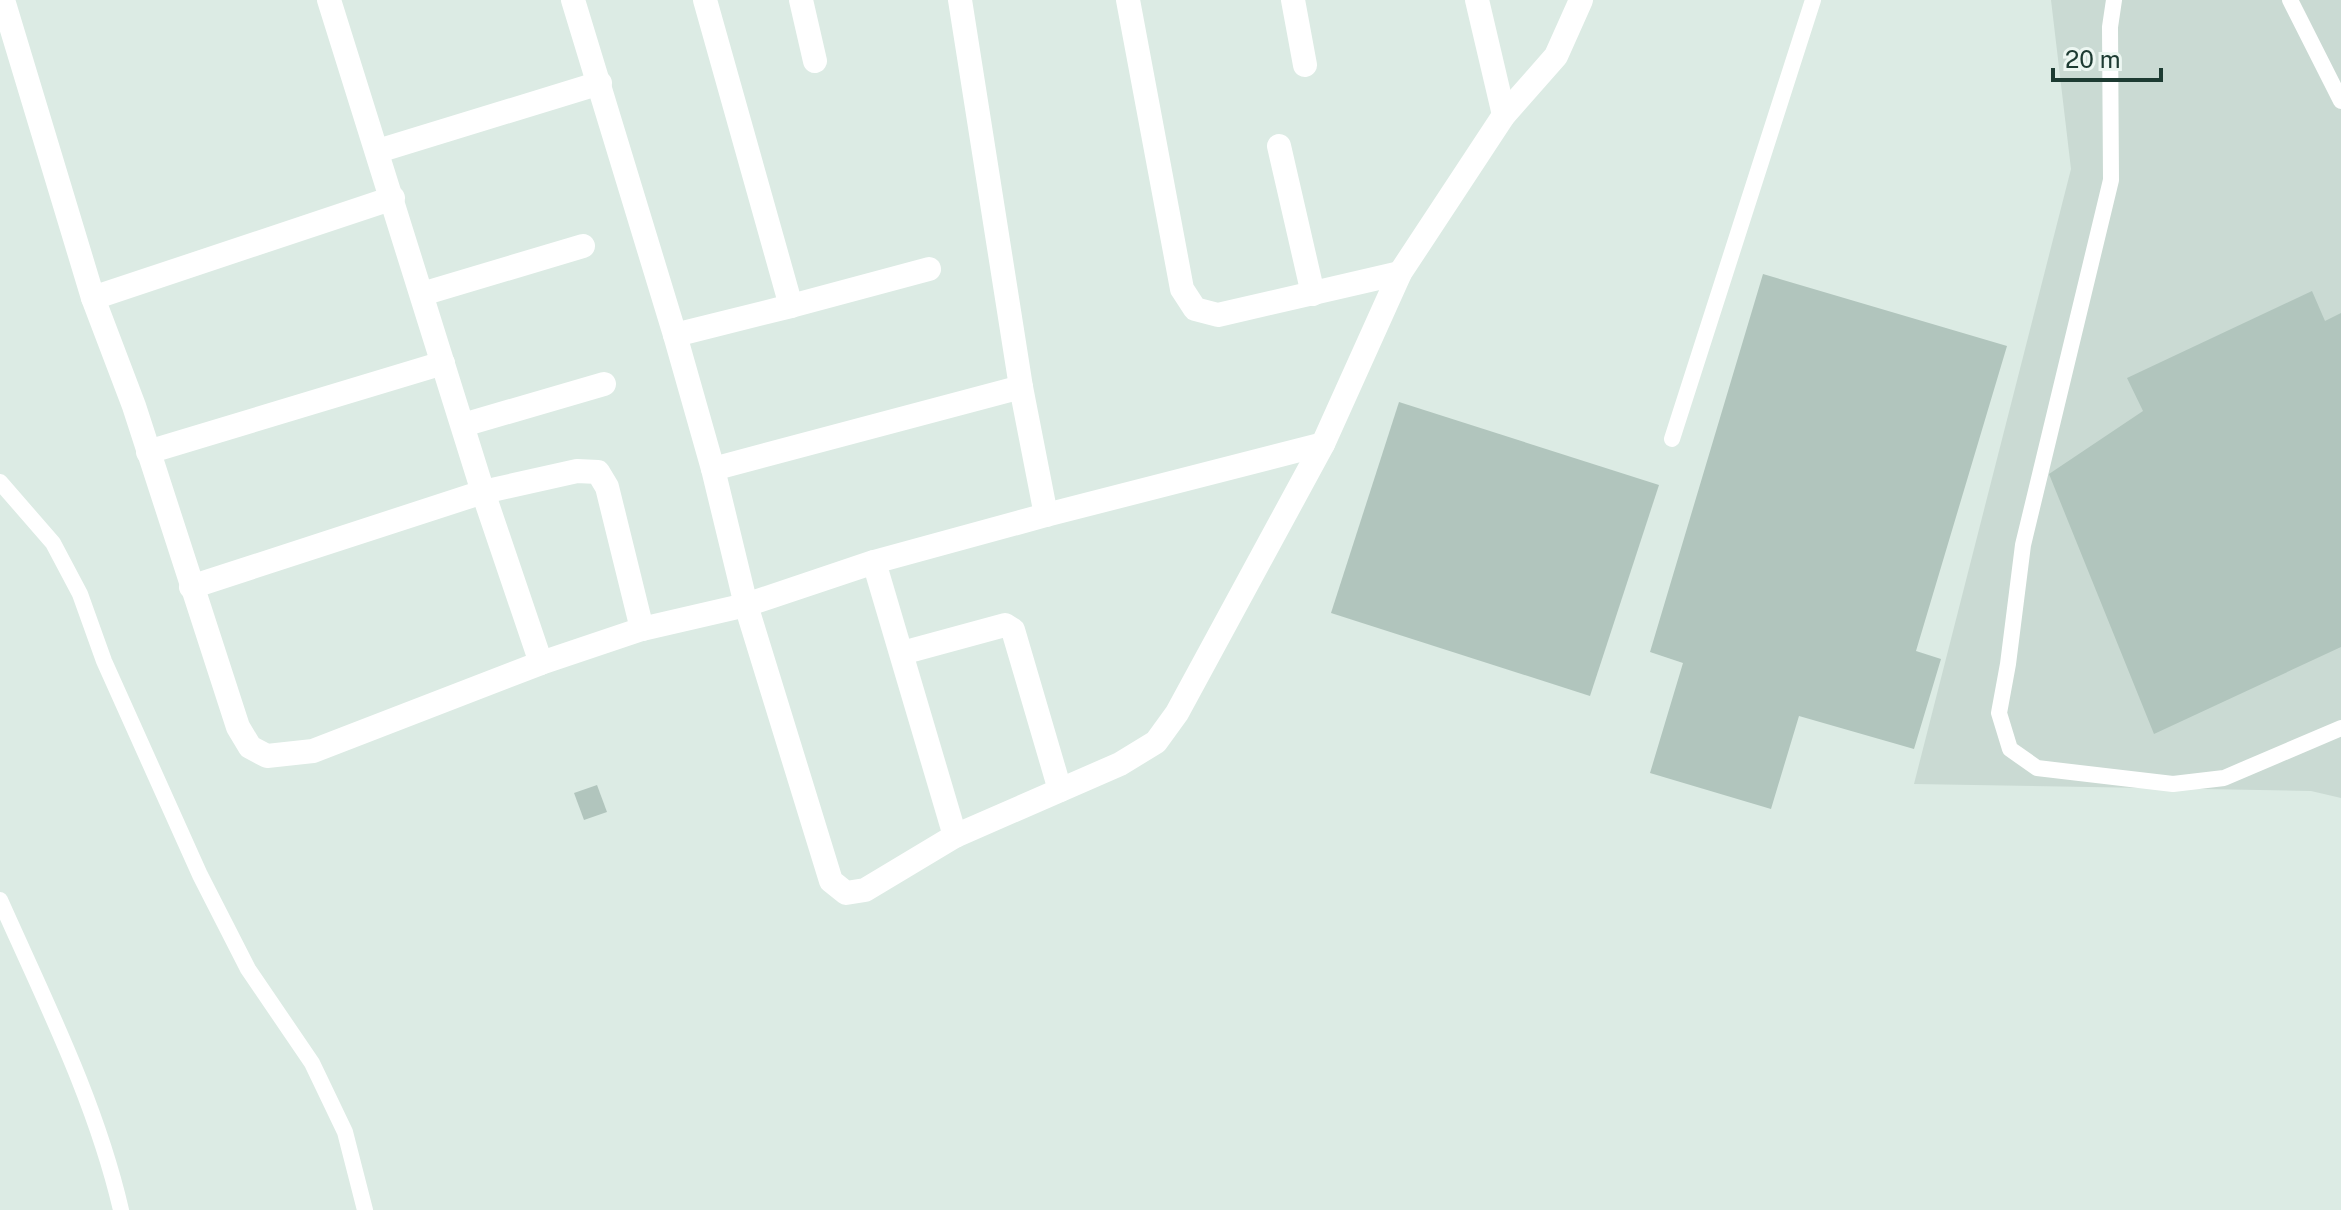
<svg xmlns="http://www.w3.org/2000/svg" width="2341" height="1210" font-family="'Public Sans',sans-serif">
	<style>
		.built { fill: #cadad3 }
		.building { fill: #b1c5bd }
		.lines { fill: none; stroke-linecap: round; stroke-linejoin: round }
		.service { stroke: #fff; stroke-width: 16 }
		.minor { stroke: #fff; stroke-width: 24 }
	</style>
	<rect width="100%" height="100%" fill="#dcebe4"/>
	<path class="built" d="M2051,0h290v798l-30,-7 -397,-7 157,-615z"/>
	<g class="building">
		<path d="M1763,274l244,72 -91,305 25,8 -27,90 -115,-33 -28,93 -121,-36 33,-110 -33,-11z"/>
		<path d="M2312,291l13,30 16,-8v334l-187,87 -105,-260 94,-63 -16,-33z"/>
		<path d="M1399,402l260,83 -69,211 -259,-83z"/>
		<path d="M597,785l10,27 -23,8 -10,-27z"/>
	</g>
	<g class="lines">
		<g class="service">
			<path d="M2114,0l-4,27 1,153 -88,365 -15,119 -9,49 11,36 27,19 136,16 51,-6 117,-50"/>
			<path d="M2290,0l51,101"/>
			<path d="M1672,439l141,-439"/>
			<path d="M0,482l53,61 27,51 24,67 96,214 48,94 64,94 33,69 20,78"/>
			<path d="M0,900c45,101 96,202 121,310"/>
		</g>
		<g class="minor">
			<path d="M3,0l90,298 41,108 104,321 12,20 17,9 46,-5 228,-88 101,-34 104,-24 128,-43 172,-47 277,-71"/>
			<path d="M329,0l154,492 58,171"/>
			<path d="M573,0l102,335 38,134 33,136 85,276 15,12 19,-3 90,-54 165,-72 36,-22 21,-29 146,-269 77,-171 104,-158 52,-59 25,-56"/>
			<path d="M801,0l14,61"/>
			<path d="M960,0l61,387 25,128"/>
			<path d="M1128,0l54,289 13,20 23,6 182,-42"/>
			<path d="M1293,0l12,65"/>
			<path d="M1477,0l27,115"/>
			<path d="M1279,146l34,148"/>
			<path d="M378,151l222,-68"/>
			<path d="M422,294l161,-48"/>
			<path d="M93,298l300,-100"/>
			<path d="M791,306l138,-37"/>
			<path d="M675,335l116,-29 -86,-306"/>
			<path d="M463,425l141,-41"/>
			<path d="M148,452l295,-89"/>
			<path d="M713,469l308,-82"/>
			<path d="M874,562l81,274"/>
			<path d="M191,587l292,-95 94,-21 21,1 9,15 35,142"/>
			<path d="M902,653l103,-28 8,5 47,160"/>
		</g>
	</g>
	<path d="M2053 68v12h108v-12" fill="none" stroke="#1d3b32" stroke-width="4"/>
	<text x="2065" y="68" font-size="24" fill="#1d3b32" stroke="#edf7f2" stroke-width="6" paint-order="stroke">20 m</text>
</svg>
